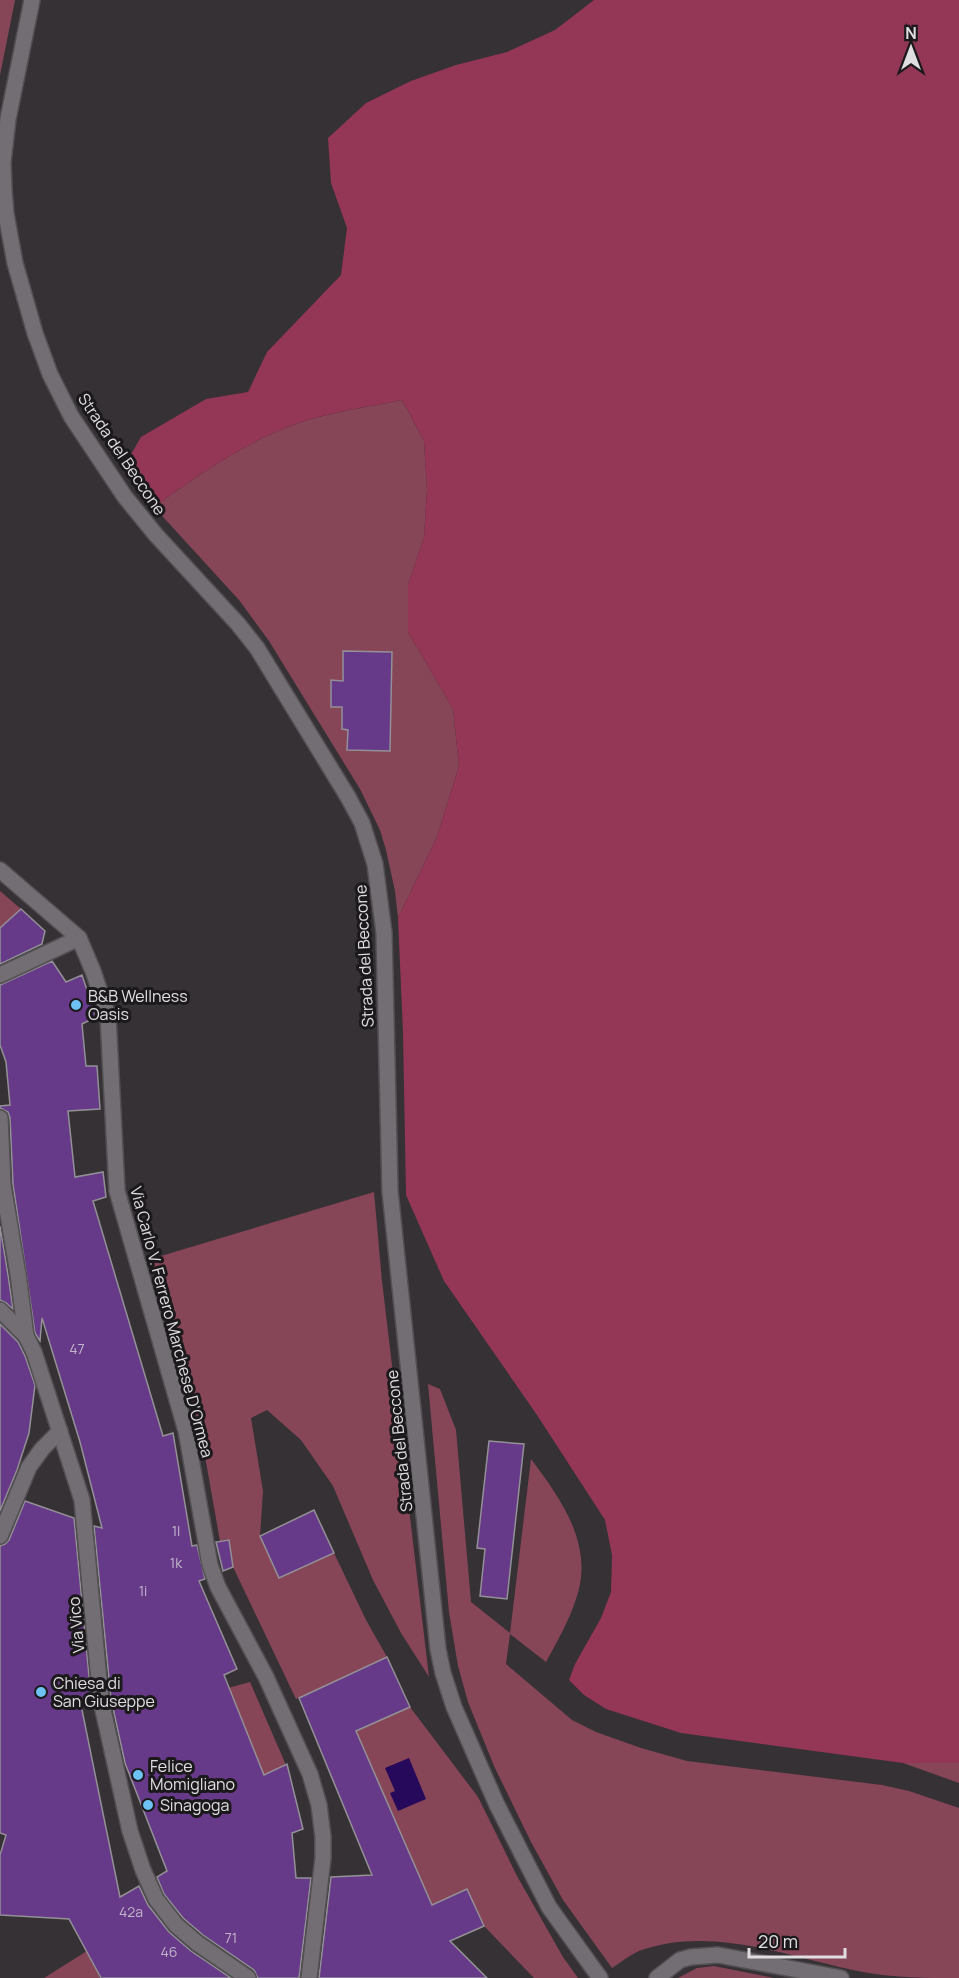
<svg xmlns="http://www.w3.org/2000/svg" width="959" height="1978" font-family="Manrope,sans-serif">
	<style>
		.green { fill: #874558 }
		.forest { fill: #943656 }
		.water { fill: #26095a }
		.building { fill: #663a88; stroke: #939096; stroke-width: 1.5 }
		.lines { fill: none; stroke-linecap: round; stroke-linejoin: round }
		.minor-casing { stroke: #535053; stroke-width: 18 }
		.minor { stroke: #736e73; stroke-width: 15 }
		.poi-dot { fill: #6dc2f3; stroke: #1b191b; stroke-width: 2 }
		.labels { text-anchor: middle; stroke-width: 6; stroke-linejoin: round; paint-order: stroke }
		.number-label { font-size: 14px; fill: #c2b5cb }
		.street-label { font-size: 16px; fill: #e1dee1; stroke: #1b191b }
		.poi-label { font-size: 16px; fill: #e1dee1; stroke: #1b191b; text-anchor: start }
	</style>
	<rect width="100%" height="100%" fill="#353135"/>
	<g class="green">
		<path d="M0,0h15l-15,75z"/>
		<path d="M402,400l22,41 3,48 -3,48 -16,48v47l45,77 6,57 -22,71 -39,81 -3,-27 -9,-41 -6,-20 -20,-41 -91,-148 -30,-41 -85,-93c48,-35 100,-71 157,-88 30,-8 61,-13 91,-19z"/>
		<path d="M0,891l21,18 -21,19z"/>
		<path d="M374,1192l8,89 47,396 -28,-44 -28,-53 -40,-94 -32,-46 -34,-30 -16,8 12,73 -3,45 19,41 55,-24 32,67 21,37 -91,42 -63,-132 -4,-27 -9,1 -20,-113 -49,-169z"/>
		<path d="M428,1384l12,5 16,41 15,172 39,31 21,-174c30,40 64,87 45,140 -7,22 -19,43 -30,63l-36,-28 -4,30 66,56 24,12 45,16 46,13 195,24 27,6 50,17v170c-32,0 -64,0 -96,-6 -72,-14 -151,-48 -224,-21 -9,4 -18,11 -27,17l-49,-68 -32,-58 -37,-76 -26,-64 -10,-36 -9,-54z"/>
		<path d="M250,1682l36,83 -35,15 -34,-89z"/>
		<path d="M410,1707l68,90 39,79 46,81 15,21h-44l-50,-52 -17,-37 -35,16 -61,-139 -34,-26z"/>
		<path d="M903,1763h56v20z"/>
		<path d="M87,1951l13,27h-56z"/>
		<path d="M714,1966l60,12h-96l19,-10z"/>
	</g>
	<path class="forest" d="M594,0h365v1763h-56l-222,-30 -75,-24 -22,-14 -15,-15 6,-16 26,-46 10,-26 1,-37 -7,-35 -68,-105 -93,-134 -38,-86 -3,-162 -5,-115 39,-81 22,-71 -6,-57 -45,-77v-47l16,-48 3,-48 -3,-48 -22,-41c-30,6 -62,11 -91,19 -57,17 -109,53 -157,88l-29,-42 16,-28 65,-38 42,-7 19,-40 74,-77 6,-47 -16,-45 -3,-45 38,-35 45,-22 45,-16 51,-13 48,-22z"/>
	<path class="water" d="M409,1758l17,41 -28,12 -8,-18 5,-2 -10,-23z"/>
	<g class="building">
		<path d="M343,651l49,1 -2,99 -43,-1 1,-20 -6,-1v-22h-11v-27l12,1z"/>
		<path d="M21,909l24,22 -3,13 -42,20v-36z"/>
		<path d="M52,961l14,21 16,-7 14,42 -14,7 4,42h11l3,43 -32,2 7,66 28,-5 3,25 -13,4 70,235 10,-3 19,113 5,-1 8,34 -6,2 38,88 -13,6 40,100 23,-11 16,65 -11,4 4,45h15l-12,100h-41l-4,-8 -51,-35 -20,-17 -19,-24 -7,-17 10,-6 -42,-108 -14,-64 -17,-173 8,2 -22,-86 -38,-124 -2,23 -5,-8 -22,-149 -3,-66 -2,-6 -8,-4v-2l10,-1 -4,-43 -6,-17v-60z"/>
		<path d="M0,1226l8,49 5,34 -7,-6 -6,-3z"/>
		<path d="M0,1324l18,18 7,14 10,29 -6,48 -12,37 -17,41z"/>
		<path d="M489,1441l35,3 -17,155 -27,-3 5,-47 -8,-1z"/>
		<path d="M25,1501l49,17 17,179 -11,3 40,197 19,-11 9,19 21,27 22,19 40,27h-130l-32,-59 -69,-4v-60l6,-20 -6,-2v-287l5,-2 4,-4z"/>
		<path d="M314,1510l20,43 -55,25 -19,-42z"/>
		<path d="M229,1540l4,27 -10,4 -7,-29z"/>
		<path d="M387,1657l23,50 -54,24 76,174 35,-16 17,37 -34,15 37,37h-168l12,-101 41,-2 -73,-177z"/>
	</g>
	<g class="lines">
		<g class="minor-casing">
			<g id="minor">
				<path d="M32,0l-24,119 -5,43 1,28 2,24 9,49 20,70 15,41 21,42 54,81 31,38 82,89 19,24 91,149 14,26 13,41 9,69 6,258 48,458 5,24 11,34 43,98 52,102 51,71"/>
				<path d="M0,870l79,68 14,33 15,45 9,175 69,240 24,134 8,22 48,90 44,97 9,31 4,32v21l-14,120"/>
				<path d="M0,975l79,-37"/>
				<path d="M0,1118l3,67 15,89 8,62"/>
				<path d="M0,1310l26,26 8,16 48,148 19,201 29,130 13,39 13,29 20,26 21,18 51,35"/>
				<path d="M0,1536l29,-69 13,-18 18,-18"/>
				<path d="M657,1978l23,-18 11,-3 27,-2 123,23"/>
			</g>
		</g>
		<use href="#minor" class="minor"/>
	</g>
	<g class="poi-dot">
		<circle cx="76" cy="1005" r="6"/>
		<circle cx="41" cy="1692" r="6"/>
		<circle cx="138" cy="1775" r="6"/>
		<circle cx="148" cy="1805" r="6"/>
	</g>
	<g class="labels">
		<g class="number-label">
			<text x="77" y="1354">47</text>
			<text x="176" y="1536">1l</text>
			<text x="176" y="1568">1k</text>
			<text x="143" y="1596">1i</text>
			<text x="131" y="1917">42a</text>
			<text x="231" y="1943">71</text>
			<text x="169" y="1957">46</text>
		</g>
		<g class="street-label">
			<text transform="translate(122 454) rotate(56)" y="6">Strada del Beccone</text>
			<text transform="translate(364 956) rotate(-93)" y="6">Strada del Beccone</text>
			<text transform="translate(172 1322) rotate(75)" y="6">Via Carlo V. Ferrero Marchese D'Ormea</text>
			<text transform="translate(399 1441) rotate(-96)" y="6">Strada del Beccone</text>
			<text transform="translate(76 1625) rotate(-95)" y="6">Via Vico</text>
		</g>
		<g class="poi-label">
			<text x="88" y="1002">B&amp;B Wellness<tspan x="88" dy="18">Oasis</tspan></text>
			<text x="53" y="1689">Chiesa di<tspan x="53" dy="18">San Giuseppe</tspan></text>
			<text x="150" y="1772">Felice<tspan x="150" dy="18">Momigliano</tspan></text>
			<text x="160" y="1811">Sinagoga</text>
		</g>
	</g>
	<g transform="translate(911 48)" stroke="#1b191b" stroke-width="4.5" paint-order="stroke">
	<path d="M0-4.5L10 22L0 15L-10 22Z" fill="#e1dee1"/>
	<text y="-9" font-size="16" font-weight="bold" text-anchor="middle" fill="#e1dee1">N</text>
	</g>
	<path d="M749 1948v9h96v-9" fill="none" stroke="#e1dee1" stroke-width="3"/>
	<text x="758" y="1948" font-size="18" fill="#e1dee1" stroke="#1b191b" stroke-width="4.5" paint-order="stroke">20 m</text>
</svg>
